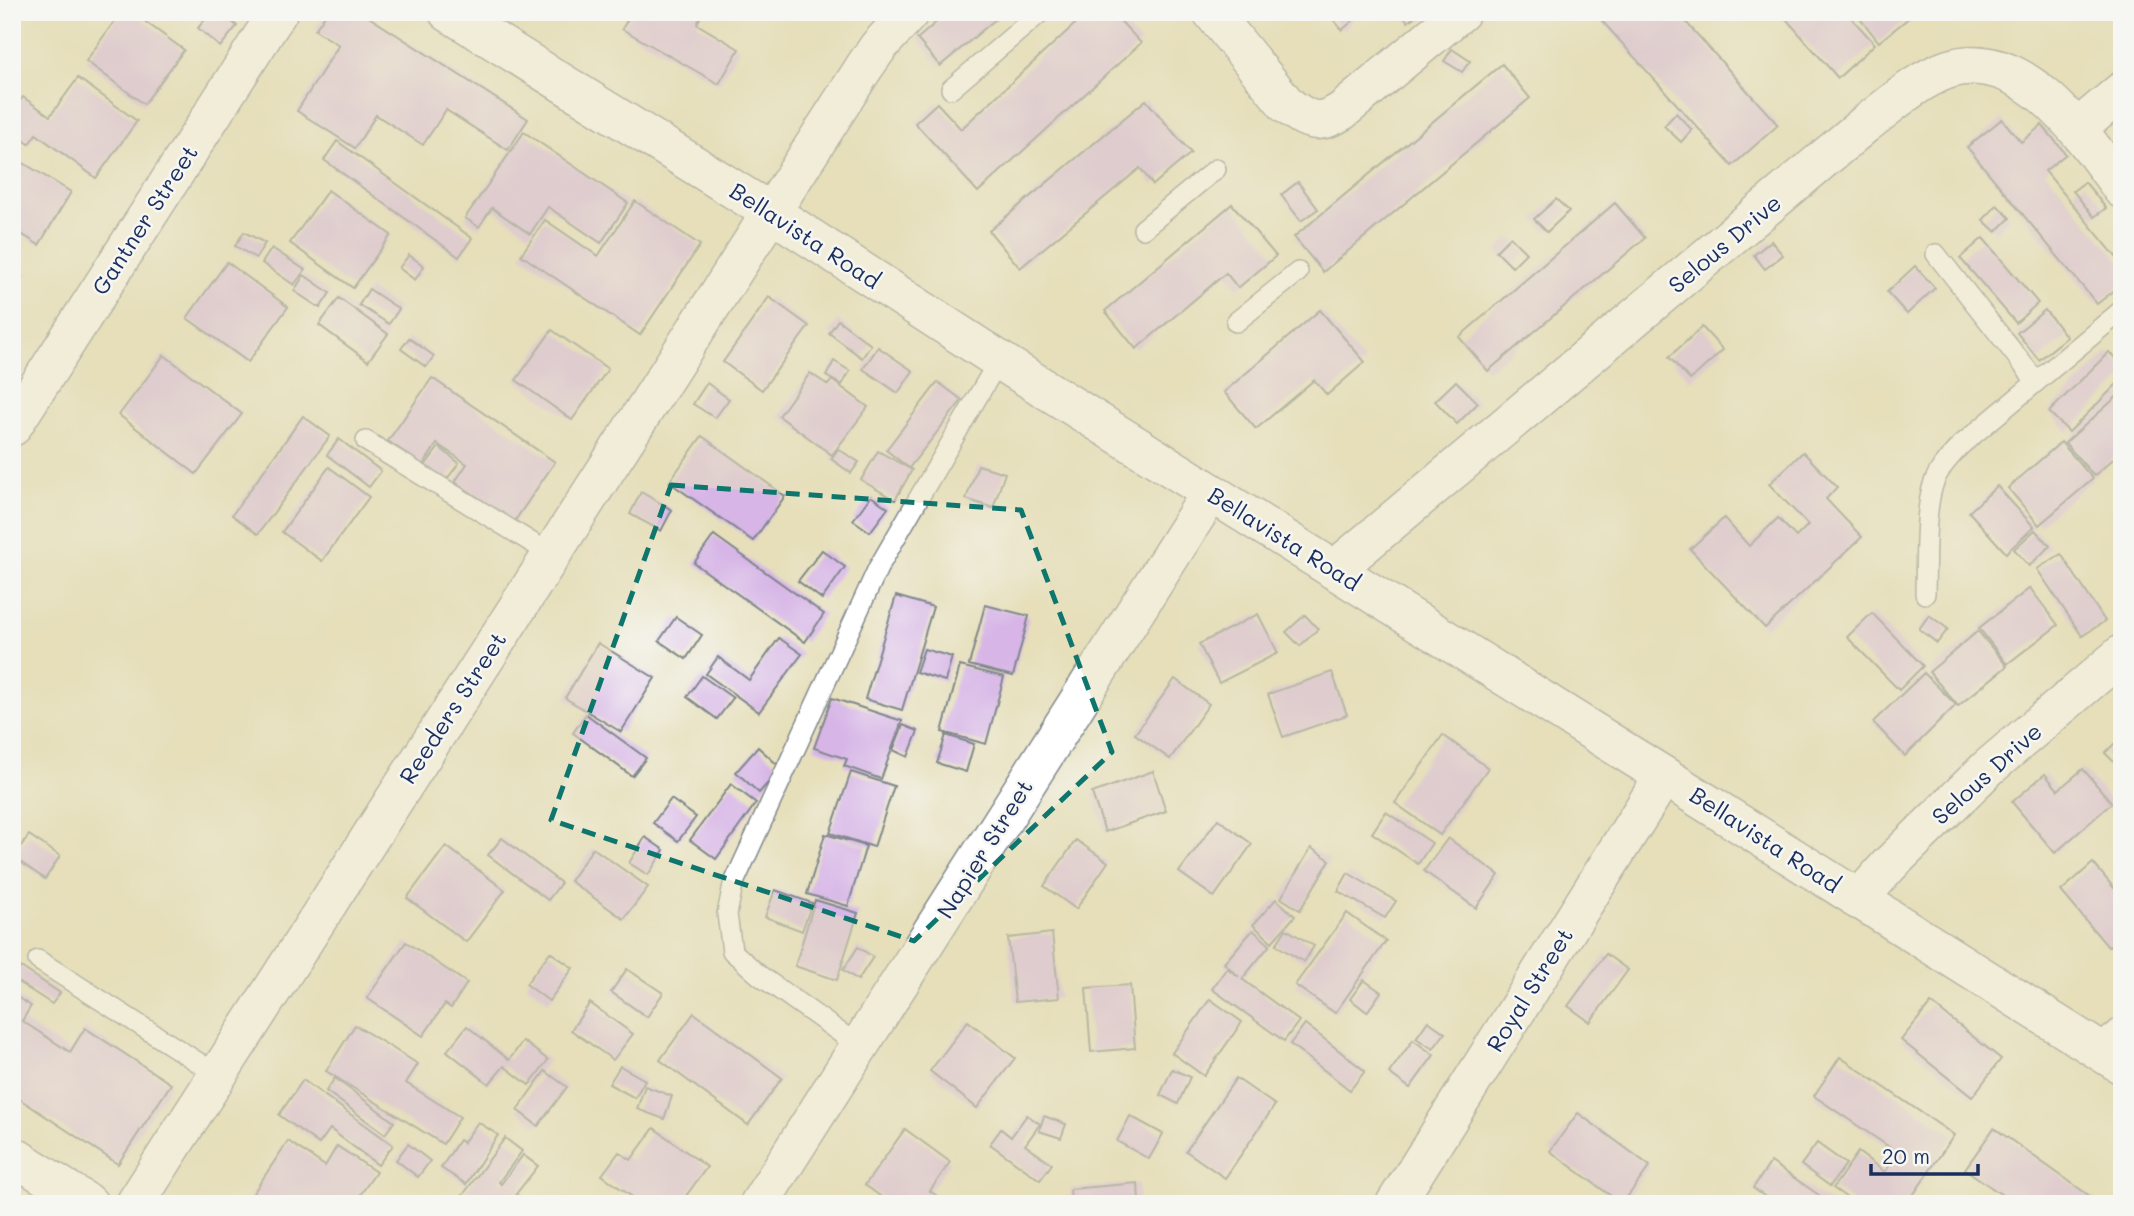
<svg xmlns="http://www.w3.org/2000/svg" width="2134" height="1216" font-family="Mali,sans-serif">
	<style>
		.building { fill: #d7b5e7 }
		.lines { fill: none; stroke-linecap: round; stroke-linejoin: round }
		.service-casing { stroke: #80878c; stroke-width: 22 }
		.minor-casing { stroke: #80878c; stroke-width: 41 }
		.tertiary-casing { stroke: #80878c; stroke-width: 41 }
		.service { stroke: #fff; stroke-width: 19 }
		.minor { stroke: #fff; stroke-width: 38 }
		.tertiary { stroke: #fff; stroke-width: 38 }
		.marked { fill: none; stroke: #0f766e; stroke-width: 5; stroke-dasharray: 14 9; stroke-linejoin: round }
		.labels { text-anchor: middle; stroke-width: 5; stroke-linejoin: round; paint-order: stroke }
		.street-label { font-size: 23px; fill: #1b2f5e; stroke: #f6f6f2 }
	</style>
	<rect width="100%" height="100%" fill="#f6f6f2"/>
	<filter id="ink" filterUnits="userSpaceOnUse"><feTurbulence type="fractalNoise" baseFrequency=".0143" numOctaves="2"/><feDisplacementMap in="SourceGraphic" scale="14" xChannelSelector="R" yChannelSelector="G"/><feConvolveMatrix kernelMatrix="1 2 1 2 8 2 1 2 1" color-interpolation-filters="sRGB"/></filter>
	<filter id="wash" filterUnits="userSpaceOnUse"><feTurbulence type="fractalNoise" baseFrequency=".00686" numOctaves="4" result="noise"/><feDisplacementMap in="SourceGraphic" scale="28" xChannelSelector="R" yChannelSelector="G"/><feGaussianBlur stdDeviation="1.57" result="paint"/><feColorMatrix in="noise" values="0 0 0 0 0 0 0 0 0 0 0 0 0 0 0 0 0 1.4 0 .05"/><feComposite in="paint" operator="in"/></filter>
	<g filter="url(#wash)">
		<rect width="100%" height="100%" fill="#e6dfba"/>
		<g id="blocks">
			<g class="building">
				<path d="M121,12h11l52,38 -40,54 -58,-43z"/>
				<path d="M211,12h9l17,14 -17,21 -22,-19z"/>
				<path d="M327,12h34l167,107 -20,31 -62,-40 -23,35 -47,-30 -21,33 -58,-37 42,-66 -24,-15z"/>
				<path d="M632,12h71l-6,12 42,25 -20,35 -97,-55z"/>
				<path d="M948,12h56l-64,54 -23,-27z"/>
				<path d="M1088,12h24l29,31 -163,149 -63,-69 22,-20 24,26z"/>
				<path d="M1327,12h36l-21,18z"/>
				<path d="M1401,12h19l-12,10z"/>
				<path d="M1594,12h83l101,113 -46,41z"/>
				<path d="M1780,12h66l29,32 -37,34z"/>
				<path d="M1855,12h61l-37,30z"/>
				<path d="M1452,49l18,12 -8,11 -18,-11z"/>
				<path d="M1502,64l28,34 -207,174 -29,-35z"/>
				<path d="M78,78l59,43 -41,57 -60,-44 -7,10 -17,-13v-20l11,-14 27,19z"/>
				<path d="M1146,100l45,53 -38,32 -13,-17 -120,100 -31,-37z"/>
				<path d="M1676,113l16,17 -11,12 -17,-16z"/>
				<path d="M2002,119l19,23 21,-17 24,29 -21,17 77,93v20l-25,20 -130,-157z"/>
				<path d="M524,132l104,71 -27,40 -53,-36 -18,27 -38,-26 -13,19 -14,-9z"/>
				<path d="M337,141l135,97 -13,19 -135,-97z"/>
				<path d="M12,156l59,36 -32,53 -27,-17z"/>
				<path d="M1298,182l20,27 -17,12 -20,-26z"/>
				<path d="M2085,182l21,26 -12,9 -21,-26z"/>
				<path d="M328,190l63,45 -38,53 -63,-45z"/>
				<path d="M1556,199l13,12 -22,21 -13,-13z"/>
				<path d="M635,201l65,44 -60,90 -119,-80 24,-35 53,36z"/>
				<path d="M1615,203l30,35 -157,133 -29,-34z"/>
				<path d="M1232,204l44,52 -38,32 -12,-15 -90,76 -31,-38z"/>
				<path d="M1997,205l13,13 -14,14 -13,-12z"/>
				<path d="M244,232l21,11 -9,15 -21,-12z"/>
				<path d="M1510,237l16,16 -14,14 -16,-16z"/>
				<path d="M1983,238l55,65 -22,20 -56,-65z"/>
				<path d="M1771,241l12,14 -18,14 -11,-14z"/>
				<path d="M272,248l33,22 -11,15 -32,-22z"/>
				<path d="M409,255l15,11 -9,14 -16,-12z"/>
				<path d="M227,262l61,45 -40,55 -61,-44z"/>
				<path d="M1915,266l20,22 -28,26 -20,-22z"/>
				<path d="M12,271l10,7 -10,13z"/>
				<path d="M304,275l26,18 -10,15 -26,-17z"/>
				<path d="M369,289l30,20 -10,15 -30,-19z"/>
				<path d="M769,297l40,29 -47,64 -39,-28z"/>
				<path d="M339,298l49,36 -20,27 -49,-36z"/>
				<path d="M1320,310l45,52 -38,33 -13,-15 -58,49 -32,-37z"/>
				<path d="M2045,310l22,27 -28,23 -22,-27z"/>
				<path d="M838,320l33,25 -9,13 -33,-25z"/>
				<path d="M1702,327l21,23 -33,30 -21,-23z"/>
				<path d="M552,330l56,39 -36,51 -56,-40z"/>
				<path d="M409,338l25,18 -8,11 -25,-18z"/>
				<path d="M878,347l35,24 -15,22 -35,-24z"/>
				<path d="M2109,352l13,13v14l-53,53 -20,-20z"/>
				<path d="M164,355l78,59 -46,60 -77,-59z"/>
				<path d="M834,361l16,10 -8,14 -16,-9z"/>
				<path d="M810,373l18,12 4,-5 36,27 -36,48 -53,-39z"/>
				<path d="M432,378l123,84 -41,60 -59,-40 12,-18 -30,-20 -14,21 -35,-24z"/>
				<path d="M1456,381l22,22 -21,21 -22,-23z"/>
				<path d="M938,382l24,18 -53,68 -23,-18z"/>
				<path d="M707,383l22,16 -14,19 -22,-14z"/>
				<path d="M2122,392v59l-28,25 -29,-33z"/>
				<path d="M303,416l27,20 -72,98 -26,-19z"/>
				<path d="M702,436l83,60 -32,45 -84,-59z"/>
				<path d="M339,439l42,32 -12,16 -42,-32z"/>
				<path d="M2061,442l32,37 -54,46 -31,-37z"/>
				<path d="M439,447l20,16 -18,24 -20,-16z"/>
				<path d="M838,449l21,13 -8,11 -20,-14z"/>
				<path d="M878,451l34,19 -17,30 -34,-20z"/>
				<path d="M1803,452l34,35 -11,12 36,38 -97,91 -75,-79 34,-31 25,28 29,-28 18,19 12,-12 -39,-41z"/>
				<path d="M978,465l27,8 -12,35 -27,-9z"/>
				<path d="M329,467l40,30 -47,64 -40,-29z"/>
				<path d="M1997,486l37,41 -28,26 -37,-41z"/>
				<path d="M641,492l31,18 -11,21 -31,-17z"/>
				<path d="M871,496l17,12 -18,24 -17,-12z"/>
				<path d="M2035,530l15,16 -21,20 -15,-17z"/>
				<path d="M714,535l110,79 -19,28 -111,-79z"/>
				<path d="M822,550l23,17 -23,32 -24,-18z"/>
				<path d="M2061,554l44,67 -23,15 -45,-67z"/>
				<path d="M2030,588l28,37 -51,39 -28,-36z"/>
				<path d="M896,596l37,11 -31,103 -37,-11z"/>
				<path d="M985,605l44,11 -16,60 -44,-11z"/>
				<path d="M1872,613l51,53 -24,24 -52,-53z"/>
				<path d="M1258,614l20,39 -59,30 -20,-39z"/>
				<path d="M1305,615l13,14 -18,17 -14,-14z"/>
				<path d="M1929,615l19,14 -11,14 -18,-14z"/>
				<path d="M676,617l26,18 -16,24 -27,-18z"/>
				<path d="M1978,631l29,35 -49,40 -29,-34z"/>
				<path d="M779,638l23,16 -43,58 -53,-38 12,-17 31,23z"/>
				<path d="M598,643l57,35 -34,54 -56,-34z"/>
				<path d="M924,649l28,8 -7,24 -29,-9z"/>
				<path d="M960,666l44,11 -18,67 -44,-12z"/>
				<path d="M1332,672l15,43 -64,22 -15,-43z"/>
				<path d="M1924,673l32,32 -51,51 -32,-34z"/>
				<path d="M702,676l31,22 -16,21 -30,-22z"/>
				<path d="M1175,679l34,25 -39,55 -35,-25z"/>
				<path d="M832,698l70,23 -21,58 -37,-13 3,-7 -33,-11z"/>
				<path d="M586,714l60,44 -14,18 -59,-43z"/>
				<path d="M903,725l15,6 -10,26 -15,-7z"/>
				<path d="M946,735l28,9 -8,28 -29,-9z"/>
				<path d="M1443,735l45,33 -48,67 -45,-32z"/>
				<path d="M2122,736v34l-17,-17z"/>
				<path d="M758,747l23,21 -22,25 -23,-21z"/>
				<path d="M2083,769l29,34 -57,50 -43,-51 33,-28 13,16z"/>
				<path d="M1153,771l13,40 -61,21 -13,-39z"/>
				<path d="M851,772l43,14 -20,61 -44,-14z"/>
				<path d="M731,784l25,19 -40,56 -26,-19z"/>
				<path d="M671,799l25,18 -18,24 -25,-18z"/>
				<path d="M1386,812l46,31 -14,21 -46,-31z"/>
				<path d="M1218,819l34,25 -38,53 -35,-25z"/>
				<path d="M825,834l41,12 -18,60 -41,-12z"/>
				<path d="M29,835l31,21 -15,23 -32,-22z"/>
				<path d="M645,837l19,13 -16,25 -19,-12z"/>
				<path d="M502,838l59,45 -13,17 -60,-45z"/>
				<path d="M1448,838l51,37 -23,33 -52,-37z"/>
				<path d="M1076,840l32,22 -32,47 -32,-23z"/>
				<path d="M446,846l59,44 -39,52 -59,-44z"/>
				<path d="M593,848l55,39 -24,32 -54,-38z"/>
				<path d="M1311,848l19,12 -30,50 -19,-12z"/>
				<path d="M2093,863l21,25 8,-7v55l-14,11 -47,-56z"/>
				<path d="M1348,873l48,28 -11,17 -47,-27z"/>
				<path d="M775,890l37,13 -10,28 -37,-14z"/>
				<path d="M1276,899l19,17 -23,26 -19,-17z"/>
				<path d="M815,900l43,13 -21,67 -42,-14z"/>
				<path d="M1347,913l39,28 -51,72 -40,-28z"/>
				<path d="M1286,929l28,17 -10,16 -28,-17z"/>
				<path d="M1253,930l17,15 -28,34 57,42 -15,20 -72,-52 15,-21 12,9 -15,-14z"/>
				<path d="M1052,933l7,65 -44,4 -7,-64z"/>
				<path d="M406,942l61,41 -16,25 -6,-4 -22,32 -56,-38z"/>
				<path d="M858,947l15,10 -15,23 -15,-10z"/>
				<path d="M550,952l23,16 -24,33 -23,-17z"/>
				<path d="M1606,954l22,16 -38,52 -22,-16z"/>
				<path d="M21,967l39,26 -8,11 -39,-25z"/>
				<path d="M627,969l36,24 -16,24 -36,-25z"/>
				<path d="M1364,980l17,12 -14,20 -17,-13z"/>
				<path d="M1130,985l5,63 -44,4 -5,-64z"/>
				<path d="M12,994l19,12 -9,15 48,31 15,-24 86,56 -53,80 -106,-70z"/>
				<path d="M1210,999l32,23 -38,54 -32,-23z"/>
				<path d="M590,1003l43,31 -20,26 -42,-30z"/>
				<path d="M1931,1003l70,56 -29,38 -71,-57z"/>
				<path d="M694,1013l88,65 -34,47 -88,-65z"/>
				<path d="M968,1021l47,37 -38,50 -47,-37z"/>
				<path d="M1428,1021l17,12 -12,16 -17,-11z"/>
				<path d="M1305,1024l60,47 -15,19 -60,-46z"/>
				<path d="M355,1025l63,39 -12,19 54,34 -17,27 -117,-73z"/>
				<path d="M467,1026l42,34 14,-19 25,19 -19,25 -25,-19 -15,18 -42,-33z"/>
				<path d="M1413,1040l21,15 -24,33 -21,-15z"/>
				<path d="M1840,1057l114,78 -47,69h-51l-23,-16 25,-36 27,20 13,-19 -84,-57z"/>
				<path d="M620,1066l25,14 -10,18 -26,-14z"/>
				<path d="M1172,1069l18,8 -12,27 -18,-9z"/>
				<path d="M545,1071l22,16 -29,39 -21,-16z"/>
				<path d="M335,1078l59,44 -9,12 -59,-43z"/>
				<path d="M1236,1078l39,27 -50,73 -39,-27z"/>
				<path d="M303,1080l90,65 -15,20 -48,-36 -11,15 -40,-29z"/>
				<path d="M645,1086l27,10 -8,23 -27,-10z"/>
				<path d="M1578,1113l72,53 -28,38 -72,-53z"/>
				<path d="M1027,1115l13,9 -15,21 27,19 -12,16 -50,-36 11,-15 10,8z"/>
				<path d="M1044,1116l22,8 -5,14 -22,-7z"/>
				<path d="M1130,1116l33,18 -14,25 -32,-18z"/>
				<path d="M478,1122l20,13 -32,49 -25,-16 18,-28 4,3z"/>
				<path d="M654,1128l53,39 -27,37h-38l-40,-29 17,-23 12,8z"/>
				<path d="M1994,1128l107,76h-86l-50,-35z"/>
				<path d="M905,1129l45,33 -20,29 18,13h-57l-26,-19z"/>
				<path d="M505,1138l17,13 -23,31 2,2 22,-29 15,11 -22,28 13,10h-63l-6,-5z"/>
				<path d="M288,1141l37,25 12,-20 39,26 -22,32h-108z"/>
				<path d="M1817,1143l29,21 -16,22 -29,-21z"/>
				<path d="M408,1144l22,17 -12,16 -22,-17z"/>
				<path d="M1771,1162l61,42h-57l-22,-16z"/>
				<path d="M1138,1183l1,21h-68l-1,-15z"/>
			</g>
		</g>
	</g>
	<g filter="url(#ink)">
		<use href="#blocks" fill-opacity="0" stroke="#80878c" stroke-width="2"/>
		<g class="lines">
			<g class="service-casing">
				<g id="service">
					<path d="M951,89l90,-77"/>
					<path d="M1143,229l73,-60"/>
					<path d="M1936,254l100,127"/>
					<path d="M1236,322l62,-50"/>
					<path d="M366,441l186,114"/>
					<path d="M1925,594c1,-32 -1,-80 8,-109 5,-16 17,-28 28,-40l161,-135"/>
					<path d="M38,960l180,115"/>
					<path d="M859,1046l-100,-71 -27,-24 -5,-37 6,-29 145,-317 121,-208"/>
					<path d="M2095,1048l27,-22"/>
				</g>
			</g>
			<g class="minor-casing">
				<g id="minor">
					<path d="M1212,12l75,93c21,16 31,21 55,6l119,-99"/>
					<path d="M2078,128l44,-37"/>
					<path d="M12,427l266,-415"/>
					<path d="M1334,570l530,-445c27,-20 53,-45 85,-56 76,-23 136,69 173,120"/>
					<path d="M1858,900l31,-35 99,-97 134,-114"/>
					<path d="M12,1155l77,49"/>
					<path d="M135,1204l730,-1138 14,-20 31,-34"/>
					<path d="M759,1204l451,-710"/>
					<path d="M1395,1204l269,-428"/>
				</g>
			</g>
			<g class="tertiary-casing">
				<path id="tertiary" d="M448,12l324,201 227,147 665,416 458,289"/>
			</g>
			<use href="#service" class="service"/>
			<use href="#minor" class="minor"/>
			<use href="#tertiary" class="tertiary"/>
		</g>
	</g>
	<path d="M0 0H2134V1216H0ZM671,485l350,25 91,242 -198,189 -363,-121z" fill="#e6dfba" fill-opacity=".55" fill-rule="evenodd"/>
	<path class="marked" d="M671,485l350,25 91,242 -198,189 -363,-121z"/>
	<g class="labels">
		<g class="street-label">
			<text transform="translate(145 220) rotate(-57)" y="8">Gantner Street</text>
			<text transform="translate(805 236) rotate(33)" y="8">Bellavista Road</text>
			<text transform="translate(1725 244) rotate(-40)" y="8">Selous Drive</text>
			<text transform="translate(1284 539) rotate(32)" y="8">Bellavista Road</text>
			<text transform="translate(453 708) rotate(-57)" y="8">Reeders Street</text>
			<text transform="translate(1987 774) rotate(-42)" y="8">Selous Drive</text>
			<text transform="translate(1765 840) rotate(33)" y="8">Bellavista Road</text>
			<text transform="translate(985 849) rotate(-58)" y="8">Napier Street</text>
			<text transform="translate(1530 990) rotate(-58)" y="8">Royal Street</text>
		</g>
	</g>
	<rect width="2134" height="1216" fill="none" stroke="#f6f6f2" stroke-width="42"/>
	<path d="M1871 1164v10h107v-10" fill="none" stroke="#1b2f5e" stroke-width="3.5"/>
	<text x="1882" y="1164" font-size="21" fill="#1b2f5e" stroke="#f6f6f2" stroke-width="5" paint-order="stroke">20 m</text>
</svg>
